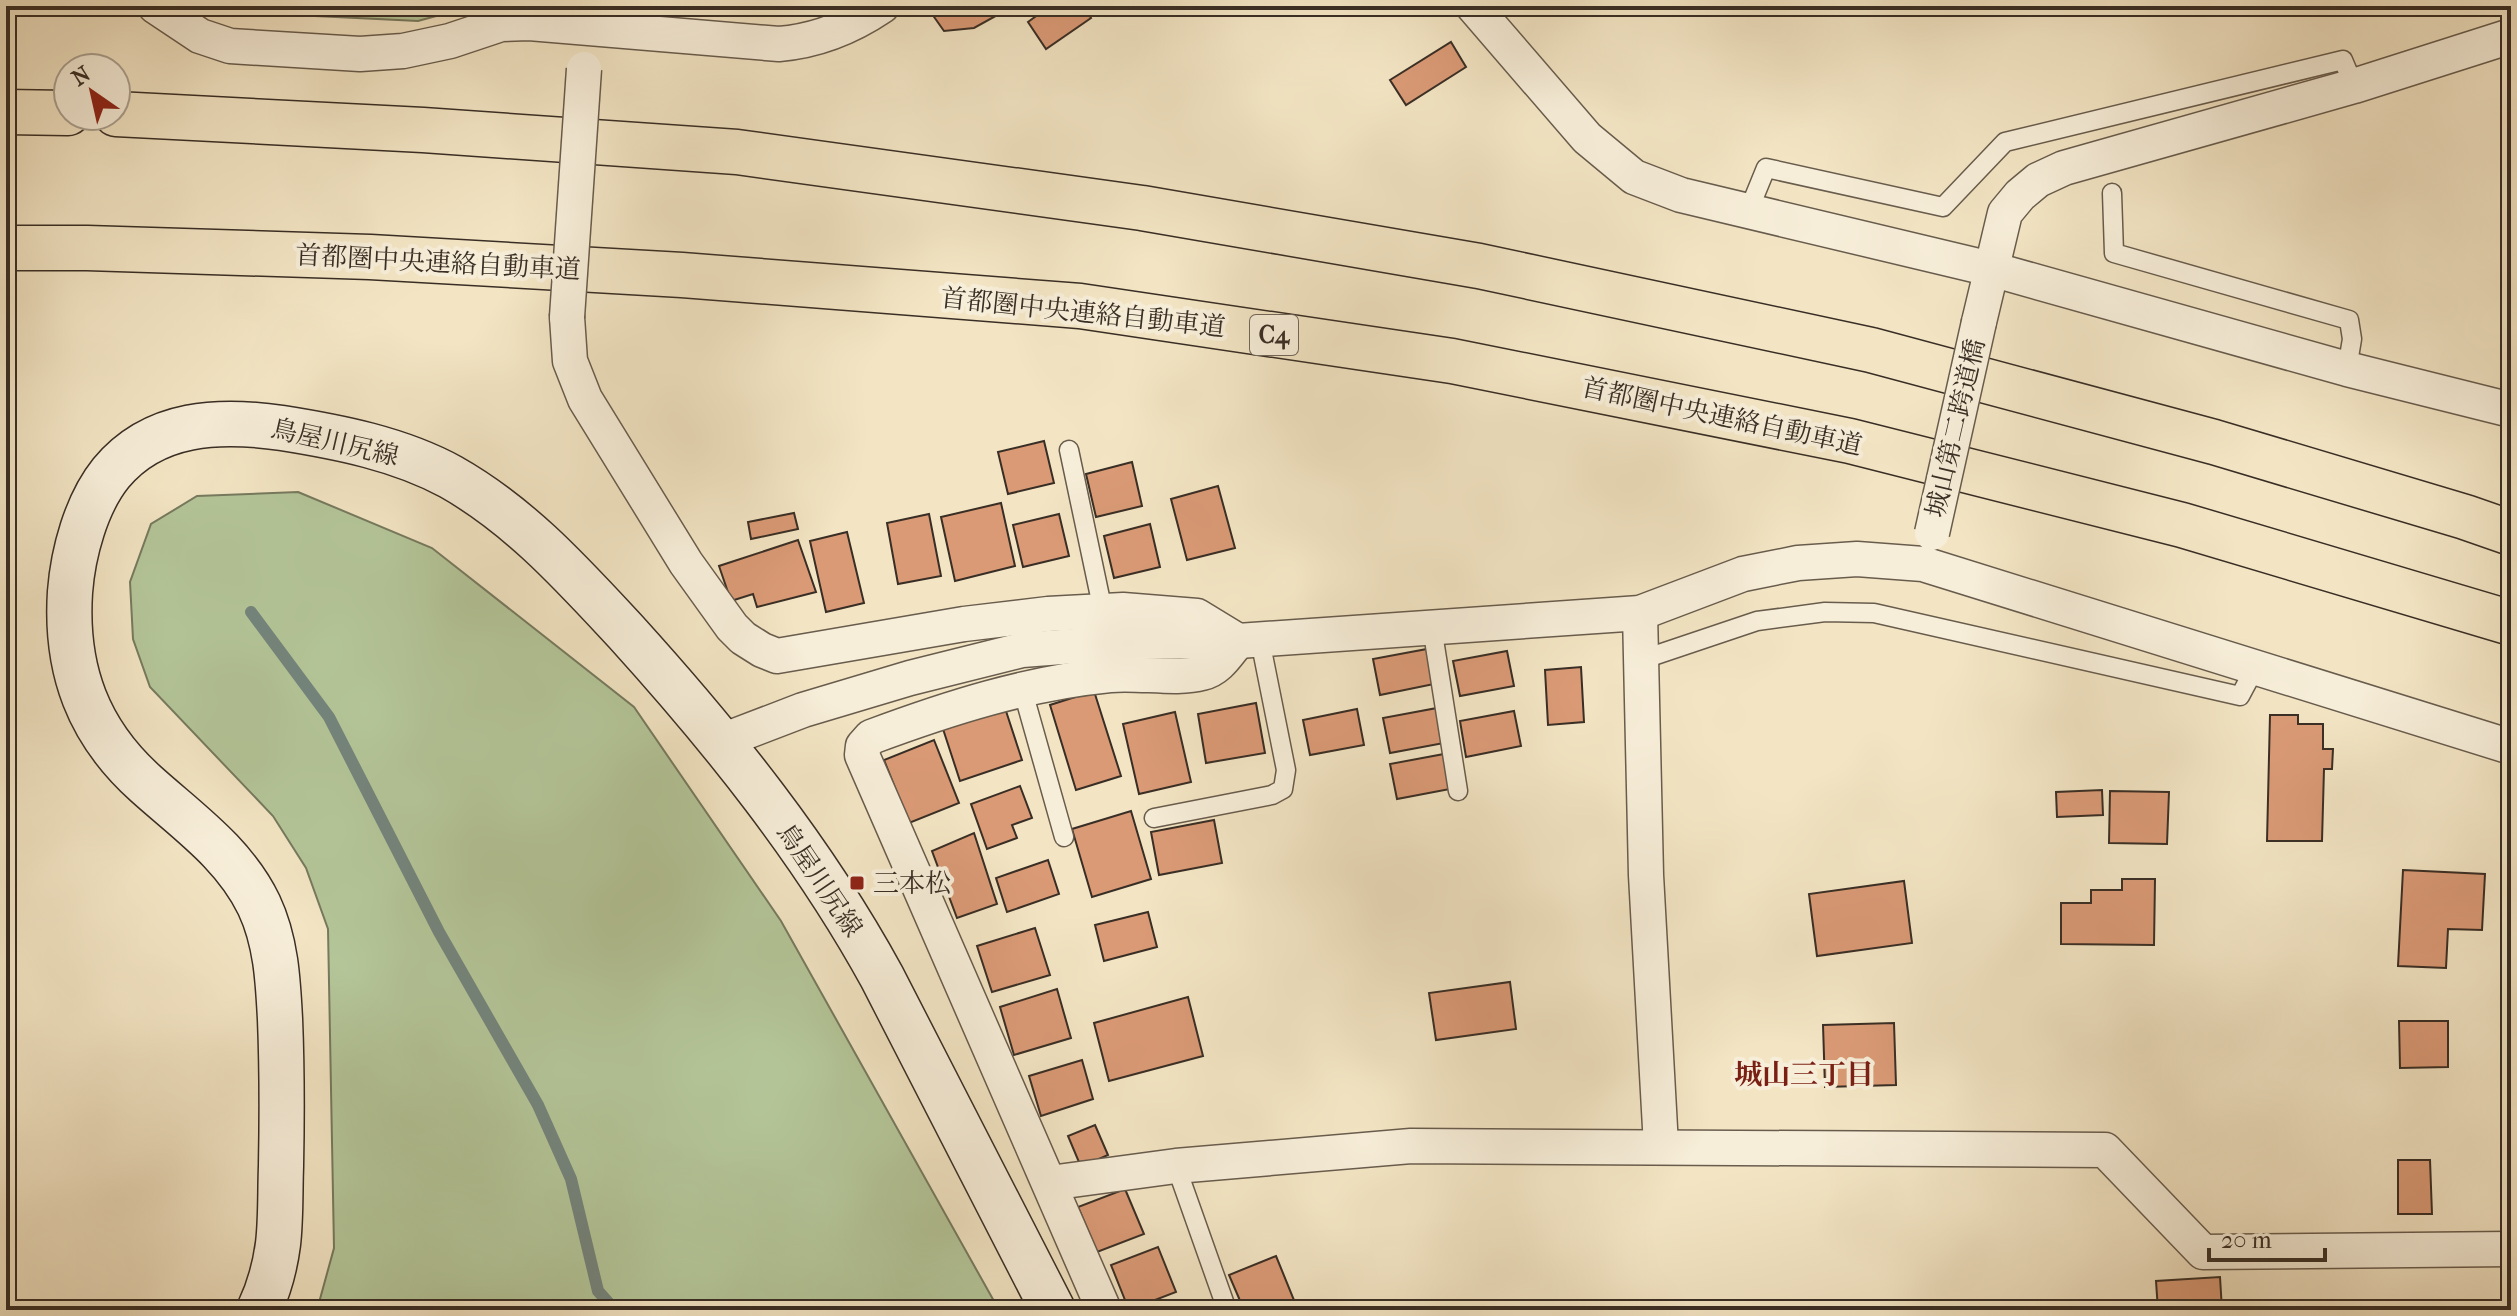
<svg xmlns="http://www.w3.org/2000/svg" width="2517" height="1316" font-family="'IM FELL French Canon','Noto Serif JP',serif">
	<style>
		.green { fill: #b4c699; stroke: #767a5f; stroke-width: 2 }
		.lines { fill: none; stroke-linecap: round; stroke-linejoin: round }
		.stream { stroke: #74857d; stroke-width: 12 }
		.building { fill: #da9a76; stroke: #392e25; stroke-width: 2 }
		.service-casing { stroke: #685c4d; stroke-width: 21 }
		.minor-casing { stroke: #685c4d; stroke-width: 37 }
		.secondary-casing { stroke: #392e25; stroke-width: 47 }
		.motorway-casing { stroke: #392e25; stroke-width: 47 }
		.service { stroke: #f7eed9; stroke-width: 18 }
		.minor { stroke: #f7eed9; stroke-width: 34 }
		.secondary { stroke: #f7eed9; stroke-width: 44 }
		.motorway { stroke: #f3e5c4; stroke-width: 44 }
		.minor-bridge-casing { stroke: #685c4d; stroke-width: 37; stroke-linecap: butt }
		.minor-bridge { stroke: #f7eed9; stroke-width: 34 }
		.poi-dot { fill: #8f2418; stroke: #f7eed9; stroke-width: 3 }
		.labels { text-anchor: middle; stroke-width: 8; stroke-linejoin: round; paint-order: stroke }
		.shield { fill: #f7eed9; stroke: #72685b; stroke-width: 2 }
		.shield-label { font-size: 24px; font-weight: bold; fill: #392e25 }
		.street-label { font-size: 26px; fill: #392e25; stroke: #f7eed9 }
		.poi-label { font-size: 26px; fill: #392e25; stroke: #f7eed9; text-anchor: start }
		.neighbourhood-label { font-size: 28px; font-weight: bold; fill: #7a1f14; stroke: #f7eed9 }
	</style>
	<rect width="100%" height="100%" fill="#f3e5c4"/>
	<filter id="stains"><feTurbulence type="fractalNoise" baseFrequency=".0025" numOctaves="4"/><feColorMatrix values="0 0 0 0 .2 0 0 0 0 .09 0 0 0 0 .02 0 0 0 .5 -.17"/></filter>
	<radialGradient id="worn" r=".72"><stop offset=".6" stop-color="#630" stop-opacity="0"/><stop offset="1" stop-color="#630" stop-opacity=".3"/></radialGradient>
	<g class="green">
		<path d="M328,6h145l-55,15 -101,-5z"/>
		<path d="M298,492l134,56 202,159 147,214 218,389h-682l17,-62 -6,-319 -22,-61 -33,-52 -123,-129 -17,-48 -3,-57 21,-58 46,-28z"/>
	</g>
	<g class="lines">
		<path class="stream" d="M251,612l78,105 110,215 99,173 33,74 27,112 17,19"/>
	</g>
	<g class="building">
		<path d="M942,6h56l5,6 -29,16 -30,3 -12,-17z"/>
		<path d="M1050,6h33l8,12 -45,31 -18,-27z"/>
		<path d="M1451,42l15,25 -60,38 -16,-25z"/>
		<path d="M1044,441l10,42 -46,11 -10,-42z"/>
		<path d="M1132,462l10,44 -46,11 -10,-43z"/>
		<path d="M1218,486l17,62 -48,12 -16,-61z"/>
		<path d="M1001,503l14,63 -60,15 -14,-64z"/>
		<path d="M794,513l4,16 -47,10 -3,-17z"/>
		<path d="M929,514l12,62 -43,8 -11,-61z"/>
		<path d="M1059,514l10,42 -46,11 -10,-42z"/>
		<path d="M1150,524l10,43 -46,11 -10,-42z"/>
		<path d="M847,532l17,71 -38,9 -16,-71z"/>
		<path d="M798,540l18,52 -59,15 -4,-13 -22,7 -12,-35z"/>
		<path d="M1427,649l7,35 -54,11 -7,-36z"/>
		<path d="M1507,651l7,35 -54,10 -7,-35z"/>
		<path d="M1581,667l3,55 -36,3 -3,-55z"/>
		<path d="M1094,691l27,85 -45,14 -26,-85z"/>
		<path d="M1256,703l9,50 -59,10 -8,-49z"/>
		<path d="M1005,708l17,52 -62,21 -17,-52z"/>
		<path d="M1437,708l7,35 -54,10 -7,-35z"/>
		<path d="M1357,709l7,36 -54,10 -7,-35z"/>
		<path d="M1514,711l7,35 -55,11 -6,-36z"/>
		<path d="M1175,712l16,70 -52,12 -16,-70z"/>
		<path d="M2270,715h28v9h25v25h10l-1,20h-8l-2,72h-55z"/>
		<path d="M934,740l25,63 -50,20 -25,-63z"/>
		<path d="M1444,754l6,35 -53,10 -7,-35z"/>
		<path d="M1020,786l12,32 -20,7 5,13 -30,11 -16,-45z"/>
		<path d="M2102,790l1,25 -46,2 -1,-25z"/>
		<path d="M2110,791l59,1 -2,52 -58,-1z"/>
		<path d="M1131,811l20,68 -59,18 -20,-68z"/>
		<path d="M1214,820l8,43 -63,12 -8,-43z"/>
		<path d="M974,833l23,71 -40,14 -25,-67z"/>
		<path d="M1048,860l11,34 -52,18 -11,-34z"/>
		<path d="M2403,870l82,4 -3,56 -34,-1 -2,39 -48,-2z"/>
		<path d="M2122,879h33l-1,66 -93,-1v-41h30v-13h31z"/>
		<path d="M1904,881l8,62 -95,13 -8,-62z"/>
		<path d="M1148,912l9,35 -53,14 -9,-36z"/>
		<path d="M1035,928l15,47 -58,17 -15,-46z"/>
		<path d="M1510,982l6,47 -80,11 -7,-47z"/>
		<path d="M1057,989l14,49 -57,17 -14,-48z"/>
		<path d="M1188,997l15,59 -94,25 -15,-58z"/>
		<path d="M2399,1021h49v46l-48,1z"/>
		<path d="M1894,1023l2,62 -71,2 -2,-62z"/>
		<path d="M1082,1060l11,39 -52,17 -12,-40z"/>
		<path d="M1095,1125l13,30 -27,12 -13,-31z"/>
		<path d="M2398,1160h32l2,54h-34z"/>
		<path d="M1125,1189l19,45 -47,18 -19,-45z"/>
		<path d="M1158,1247l18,45 -47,18 -18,-45z"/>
		<path d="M1276,1256l22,54h-54l-15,-35z"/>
		<path d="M2220,1277l2,33h-64l-2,-29z"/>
	</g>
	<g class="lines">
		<g class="service-casing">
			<g id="service">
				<path d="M2112,193l2,60 235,67 3,19 -5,30"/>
				<path d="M1748,212l18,-44 177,39 62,-65 338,-82 11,26"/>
				<path d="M1069,450l34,161"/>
				<path d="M1432,627l26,164"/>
				<path d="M1641,660l116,-39 68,-9 49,1 366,83 16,-30"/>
				<path d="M1022,688l42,149"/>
				<path d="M1154,818l118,-23 11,-6 3,-19 -26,-130"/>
				<path d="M1176,1166l51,144"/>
			</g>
		</g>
		<g class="minor-casing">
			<g id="minor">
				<path d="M155,6l45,30 30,10 130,8 43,-3 47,-10 51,-17 28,-1 250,21c38,-3 72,-17 103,-38"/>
				<path d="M1473,6l114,132 47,39 47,18 310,74 356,100 164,41"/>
				<path d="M567,317l3,44 15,38 101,164 46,64 11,11 19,12 15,6 187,-32 84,-10 75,-4 74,6 41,25"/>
				<path d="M1979,322l26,-109 15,-18 18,-15 26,-12 290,-82 157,-50"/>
				<path d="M1640,613l6,262 15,271"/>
				<path d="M722,741l81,-31 107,-32 112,-28 106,-8 110,-1 402,-28 103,-39 55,-11 59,-4 66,5 588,183"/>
				<path d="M1050,1183l126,-17 235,-20 694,4 98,102 308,-3"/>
				<path d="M1104,1310l-242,-555 1,-9 8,-9c78,-29 156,-54 239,-62 28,-3 67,5 92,-2 17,-4 25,-19 36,-32"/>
			</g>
		</g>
		<g class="secondary-casing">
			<path id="secondary" d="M259,1310c10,-21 16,-43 19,-66 3,-25 2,-52 3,-78 1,-49 1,-98 -1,-147 -2,-39 -4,-78 -21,-114 -25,-52 -72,-84 -113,-121 -58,-52 -81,-114 -76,-192 3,-39 16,-88 41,-119 43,-52 109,-54 171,-45 57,9 118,21 169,49 69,39 121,97 175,155 96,106 187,219 256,345l171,333"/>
		</g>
		<g class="motorway-casing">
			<g id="motorway">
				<path d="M6,112l62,1"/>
				<path d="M116,114l307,16 314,22 405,56 337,58 392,84 343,92 251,75 46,16"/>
				<path d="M6,248h81l283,9 312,18 398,31 372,55 398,80 332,84 329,98"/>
			</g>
		</g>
		<use href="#service" class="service"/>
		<use href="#minor" class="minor"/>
		<use href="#secondary" class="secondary"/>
		<use href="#motorway" class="motorway"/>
		<g class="minor-bridge-casing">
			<g id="minor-bridge">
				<path d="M567,317l17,-248"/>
				<path d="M1932,533l47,-211"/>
			</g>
		</g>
		<use href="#minor-bridge" class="minor-bridge"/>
	</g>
	<rect class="poi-dot" x="849" y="875" width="16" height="16" rx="4"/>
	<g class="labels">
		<rect class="shield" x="1250" y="315" width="48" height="40" rx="6"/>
		<g class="shield-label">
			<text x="1274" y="343">C4</text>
		</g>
		<g class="street-label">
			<text transform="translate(438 262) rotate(3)" y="9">首都圏中央連絡自動車道</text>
			<text transform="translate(1083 312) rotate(6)" y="9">首都圏中央連絡自動車道</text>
			<text transform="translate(1722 416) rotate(12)" y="9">首都圏中央連絡自動車道</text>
			<text transform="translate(1955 428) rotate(-77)" y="9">城山第二跨道橋</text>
			<text transform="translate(335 442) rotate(13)" y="9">鳥屋川尻線</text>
			<text transform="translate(820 880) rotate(56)" y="9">鳥屋川尻線</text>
		</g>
		<g class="poi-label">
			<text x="873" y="892">三本松</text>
		</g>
		<g class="neighbourhood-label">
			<text x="1804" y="1084">城山三丁目</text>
		</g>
	</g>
	<rect width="2517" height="1316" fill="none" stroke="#f3e5c4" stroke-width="32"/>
	<rect x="8" y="8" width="2501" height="1300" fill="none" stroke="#392e25" stroke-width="4"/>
	<rect x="16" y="16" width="2485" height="1284" fill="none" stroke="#392e25" stroke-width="2"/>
	<g transform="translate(92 92) rotate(326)"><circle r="38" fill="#f7eed9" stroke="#aba191" stroke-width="2"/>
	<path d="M0-6L14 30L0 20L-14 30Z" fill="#8f2418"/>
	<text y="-12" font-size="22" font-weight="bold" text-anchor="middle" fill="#392e25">N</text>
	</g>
	<path d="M2209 1248v12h116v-12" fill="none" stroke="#392e25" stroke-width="4"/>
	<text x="2221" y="1248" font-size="24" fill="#392e25" stroke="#f7eed9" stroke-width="6" paint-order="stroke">20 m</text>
	<rect width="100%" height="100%" filter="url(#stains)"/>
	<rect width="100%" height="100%" fill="url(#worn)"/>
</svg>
